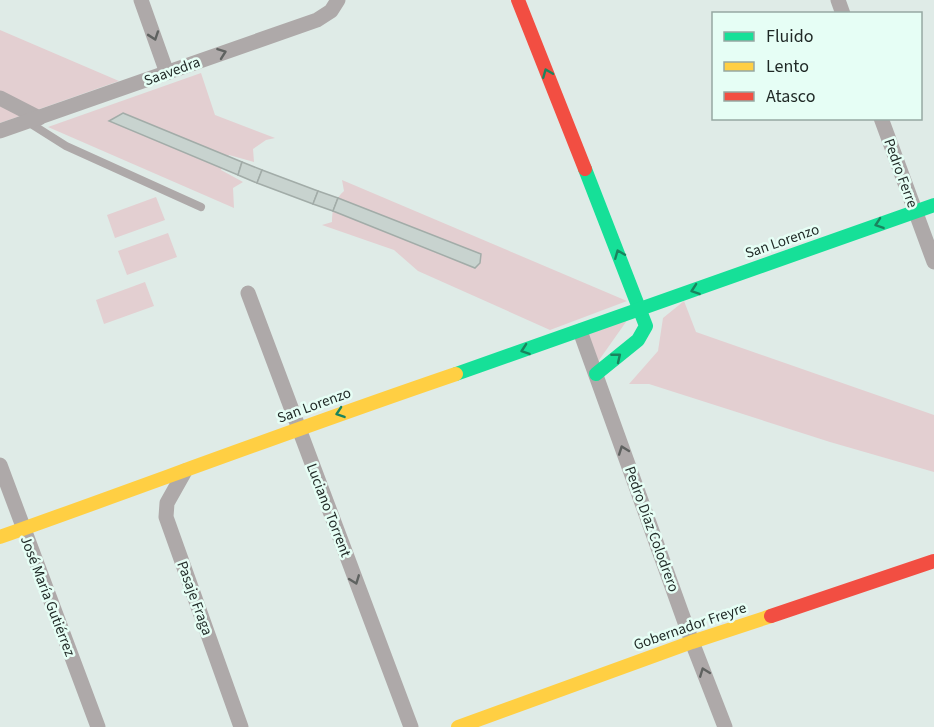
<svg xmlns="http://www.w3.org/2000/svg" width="934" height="727" font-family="'Source Sans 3',sans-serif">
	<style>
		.green { fill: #e3cfd1 }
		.building { fill: #c8d3cf; stroke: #a2aca8; stroke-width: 1.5 }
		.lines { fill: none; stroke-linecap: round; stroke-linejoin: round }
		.lane { stroke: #aea9a9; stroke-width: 8 }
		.street { stroke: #aea9a9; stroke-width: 15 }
		.fast { stroke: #16e098; stroke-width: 14 }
		.slow { stroke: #ffcf43; stroke-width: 14 }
		.jam { stroke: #f24e42; stroke-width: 14 }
		.oneway { stroke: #5f6260 }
		.oneway2 { stroke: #1a845e }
		.labels { text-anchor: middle; stroke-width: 5; stroke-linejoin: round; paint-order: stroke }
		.street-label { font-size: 15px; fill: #1f2825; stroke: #e6fef5 }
	</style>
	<rect width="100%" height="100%" fill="#dfebe7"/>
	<g class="green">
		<path d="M0,30l119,51 -119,42z"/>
		<path d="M201,73l14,42 60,23 -9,2 -13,9 1,13 -25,-7 -8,15 22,12 -10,6 1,20 -186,-81z"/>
		<path d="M342,180l285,121 -77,29 -132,-59 -24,-21 -72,-25 10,-3c0,-13 3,-23 12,-31z"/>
		<path d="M156,197l9,23 -50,18 -8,-23z"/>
		<path d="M168,233l9,24 -50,18 -9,-24z"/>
		<path d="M145,282l9,24 -50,18 -8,-24z"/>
		<path d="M684,301l12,31 238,83v57l-104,-30 -181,-58h-20l29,-33 5,-33z"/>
		<path d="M628,319l-31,44 -11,-29z"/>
	</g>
	<g class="building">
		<path d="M123,113l119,49 -4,13 -129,-54z"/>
		<path d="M242,162l20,8 -5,13 -19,-8z"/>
		<path d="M262,170l56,21 -5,13 -56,-21z"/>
		<path d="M318,191l20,7 -5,13 -20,-7z"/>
		<path d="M338,198l143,56 -1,9 -5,5 -142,-57z"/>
	</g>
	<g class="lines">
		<path class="lane" d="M28,122l38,24 135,61"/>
		<g class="street">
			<path d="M141,0l26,73"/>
			<path d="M838,0l5,14"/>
			<path d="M0,98l39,20"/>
			<path d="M881,118l53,144"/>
			<path d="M0,131l317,-111 14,-9 7,-11"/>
			<path d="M248,293l163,434"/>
			<path d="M580,331l112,311 33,85"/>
			<path d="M0,465l98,262"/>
			<path d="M185,471l-18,32 -1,14 75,210"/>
		</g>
		<g class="fast">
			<path d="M585,169l61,157 -8,14 -42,34"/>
			<path d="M456,374l478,-169"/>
		</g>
		<g class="slow">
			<path d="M0,537c152,-54 303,-111 456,-163"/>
			<path d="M458,727l234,-85 79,-26"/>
		</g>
		<g class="jam">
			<path d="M518,0l67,169"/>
			<path d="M771,616l163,-55"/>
		</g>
	</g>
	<defs><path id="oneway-chevron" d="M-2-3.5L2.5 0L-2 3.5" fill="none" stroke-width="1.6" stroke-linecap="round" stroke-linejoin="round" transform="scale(1.5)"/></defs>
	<g class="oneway">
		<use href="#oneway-chevron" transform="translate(154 36) rotate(71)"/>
		<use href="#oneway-chevron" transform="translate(222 53) rotate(-20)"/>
		<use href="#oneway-chevron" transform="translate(623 450) rotate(-110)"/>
		<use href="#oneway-chevron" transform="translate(355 580) rotate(69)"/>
		<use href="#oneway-chevron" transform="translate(704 672) rotate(-111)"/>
	</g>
	<g class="oneway2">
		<use href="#oneway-chevron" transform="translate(547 73) rotate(-112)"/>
		<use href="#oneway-chevron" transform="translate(879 224) rotate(161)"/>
		<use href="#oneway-chevron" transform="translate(619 254) rotate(-112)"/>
		<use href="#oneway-chevron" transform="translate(695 290) rotate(161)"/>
		<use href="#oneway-chevron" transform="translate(525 350) rotate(161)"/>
		<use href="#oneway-chevron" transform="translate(617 357) rotate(-39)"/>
		<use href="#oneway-chevron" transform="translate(340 413) rotate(161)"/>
	</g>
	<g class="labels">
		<g class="street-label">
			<text transform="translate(172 71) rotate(-20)" y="5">Saavedra</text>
			<text transform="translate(901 173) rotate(70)" y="5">Pedro Ferre</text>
			<text transform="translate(782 241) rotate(-19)" y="5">San Lorenzo</text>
			<text transform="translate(314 405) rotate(-20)" y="5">San Lorenzo</text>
			<text transform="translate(329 510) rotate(69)" y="5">Luciano Torrent</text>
			<text transform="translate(652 529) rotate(70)" y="5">Pedro Díaz Colodrero</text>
			<text transform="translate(48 596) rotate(69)" y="5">José María Gutiérrez</text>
			<text transform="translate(195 598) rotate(70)" y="5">Pasaje Fraga</text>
			<text transform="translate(690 626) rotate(-19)" y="5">Gobernador Freyre</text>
		</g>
	</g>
	<rect x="712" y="12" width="210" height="108" fill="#e6fef5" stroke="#96a8a2" stroke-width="1.5"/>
	<rect x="724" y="32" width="30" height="9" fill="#16e098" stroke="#96a8a2" stroke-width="1.5"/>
	<text x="766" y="42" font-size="18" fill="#1f2825">Fluido</text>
	<rect x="724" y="62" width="30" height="9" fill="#ffcf43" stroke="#96a8a2" stroke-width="1.5"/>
	<text x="766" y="72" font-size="18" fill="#1f2825">Lento</text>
	<rect x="724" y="92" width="30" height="9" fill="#f24e42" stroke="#96a8a2" stroke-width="1.5"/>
	<text x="766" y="102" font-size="18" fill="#1f2825">Atasco</text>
</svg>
